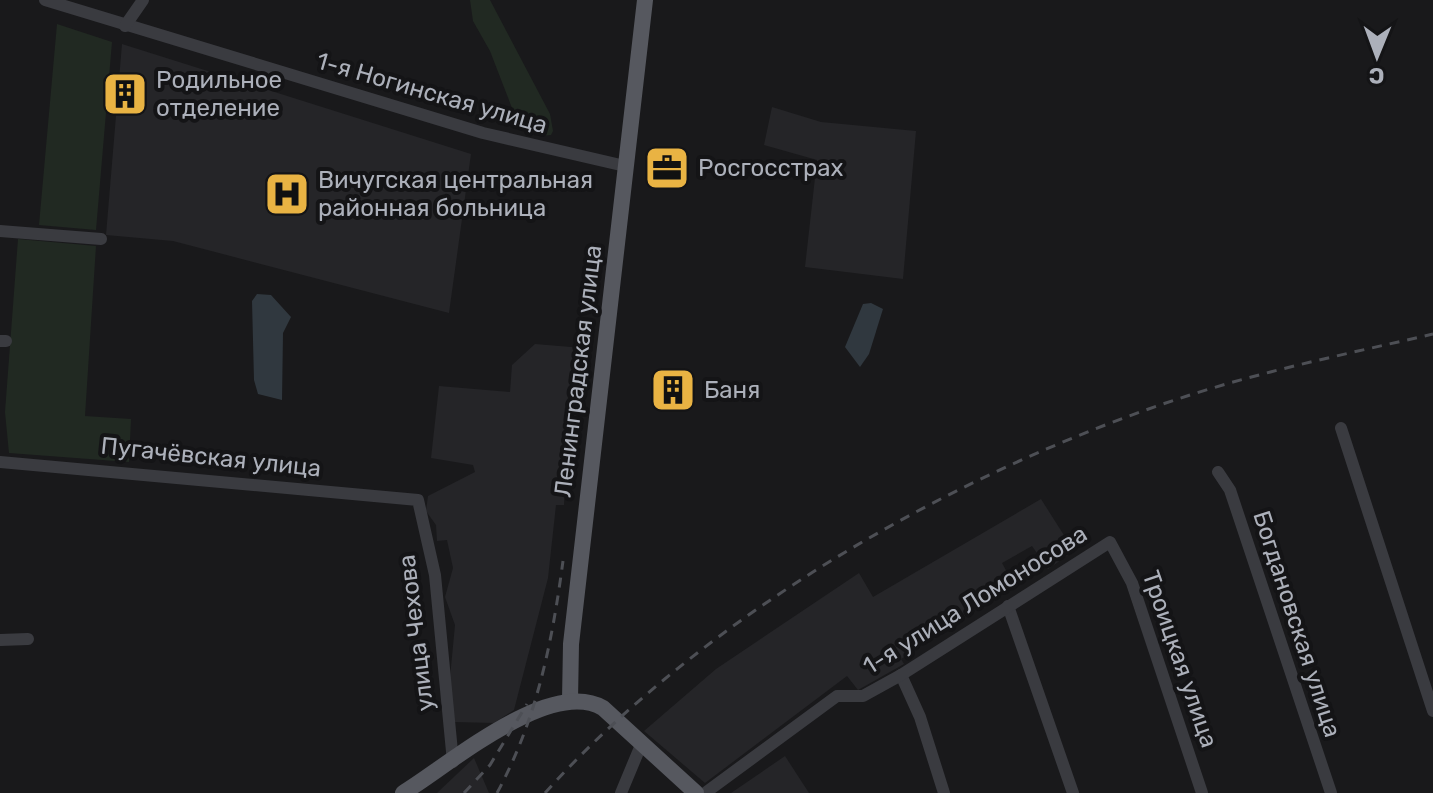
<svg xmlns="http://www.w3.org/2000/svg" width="1433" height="793" font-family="Rubik,sans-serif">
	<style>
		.built { fill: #252528 }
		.green { fill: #212922 }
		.water { fill: #30383f }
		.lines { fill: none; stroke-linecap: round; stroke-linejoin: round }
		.minor { stroke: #3a3b40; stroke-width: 12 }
		.major { stroke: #56585f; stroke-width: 16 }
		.rail { stroke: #4d4f55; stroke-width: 3; stroke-dasharray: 10 8; stroke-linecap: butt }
		.labels { text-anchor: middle; stroke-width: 8; stroke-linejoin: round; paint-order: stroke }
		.poi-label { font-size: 24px; fill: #acb0ba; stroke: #141416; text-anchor: start }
		.street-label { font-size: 24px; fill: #acb0ba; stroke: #141416 }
	</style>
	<rect width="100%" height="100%" fill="#19191b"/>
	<g class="built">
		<path d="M122,44l349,110 -22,159 -276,-72 -67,-6z"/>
		<path d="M772,107l49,15 95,9 -13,148 -98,-12 12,-107 -53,-15z"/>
		<path d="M535,344l48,4 -9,92h-7l-3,65h-8l-8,73 -34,132 -20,13 -40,-1 -5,-34 6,-63 -10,-28 8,-29 -6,-28 -10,1 -1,-16 -10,-14 2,-15 47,-24 -2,-7 -42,-7 8,-72 71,6 2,-27z"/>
		<path d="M1041,499l33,52 -26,18 -16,-23 -30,17 13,24 -96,55 2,5 -20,12 3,5 -46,26 -11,-14 -142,107 -61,-52 72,-62 143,-96 14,24z"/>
		<path d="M785,756l24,37h-78z"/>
		<path d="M474,758l15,35h-52z"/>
	</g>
	<g class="green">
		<path d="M470,0h20l60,114 3,17 -2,4 -11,1 -28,-28 -22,-57 -17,-30z"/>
		<path d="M57,24l55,18 -16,188 -57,-5z"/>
		<path d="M18,239l78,7 -11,170 46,3 -2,43 -120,-9 -4,-41z"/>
	</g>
	<g class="water">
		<path d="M257,294l14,1 20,22 -8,16 -1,67 -24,-6 -4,-14 -2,-79z"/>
		<path d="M871,303l12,6 -14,45 -9,13 -15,-20 18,-43z"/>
	</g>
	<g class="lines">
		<g class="minor">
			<path d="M45,0l438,133 142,33"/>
			<path d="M125,26l18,-26"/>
			<path d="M0,231l101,8"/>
			<path d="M0,341h6"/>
			<path d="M1341,428l92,283"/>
			<path d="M0,462l418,38 17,75 18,187"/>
			<path d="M1218,472l12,18 101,303"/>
			<path d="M1008,606l65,187"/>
			<path d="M0,640l28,-1"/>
			<path d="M901,675l19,42 24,76"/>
			<path d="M621,793l20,-48"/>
			<path d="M705,793l132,-97h26l38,-21 209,-133 22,41 70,210"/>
		</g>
		<g class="major">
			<path d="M570,700l1,-56 74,-644"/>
			<path d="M403,793c46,-28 147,-116 200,-85l93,85"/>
		</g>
		<g class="rail">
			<path d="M464,793l26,-28 37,-61"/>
			<path d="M497,793c40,-74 55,-150 66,-232"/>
			<path d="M545,793c162,-180 413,-323 642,-397 80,-26 164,-43 246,-62"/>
		</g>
	</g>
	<defs>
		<g id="building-square" transform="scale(2.3)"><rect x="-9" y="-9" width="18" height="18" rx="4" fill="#e9b343" stroke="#141416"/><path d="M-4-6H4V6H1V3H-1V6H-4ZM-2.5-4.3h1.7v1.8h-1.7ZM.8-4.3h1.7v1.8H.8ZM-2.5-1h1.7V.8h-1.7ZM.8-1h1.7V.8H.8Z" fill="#111"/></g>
		<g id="office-square" transform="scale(2.3)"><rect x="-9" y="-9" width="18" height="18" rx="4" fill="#e9b343" stroke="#141416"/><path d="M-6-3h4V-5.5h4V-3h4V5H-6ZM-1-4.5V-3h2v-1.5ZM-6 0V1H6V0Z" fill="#111"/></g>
		<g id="hospital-square" transform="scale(2.3)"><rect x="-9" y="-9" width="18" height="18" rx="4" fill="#e9b343" stroke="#141416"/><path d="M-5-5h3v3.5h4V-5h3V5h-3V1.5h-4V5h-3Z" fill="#111"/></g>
	</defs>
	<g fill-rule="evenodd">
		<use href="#building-square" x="125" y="94"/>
		<use href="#office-square" x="667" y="168"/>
		<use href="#hospital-square" x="287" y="194"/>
		<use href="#building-square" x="673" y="390"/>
	</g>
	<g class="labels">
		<g class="poi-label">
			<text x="156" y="88">Родильное<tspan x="156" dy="28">отделение</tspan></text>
			<text x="698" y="176">Росгосстрах</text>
			<text x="318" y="188">Вичугская центральная<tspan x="318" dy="28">районная больница</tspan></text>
			<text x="704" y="398">Баня</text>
		</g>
		<g class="street-label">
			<text transform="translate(432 93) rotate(16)" y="8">1-я Ногинская улица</text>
			<text transform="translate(578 371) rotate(-83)" y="8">Ленинградская улица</text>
			<text transform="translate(211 457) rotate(6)" y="8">Пугачёвская улица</text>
			<text transform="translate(975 600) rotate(-32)" y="8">1-я улица Ломоносова</text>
			<text transform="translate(1297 624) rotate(72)" y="8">Богдановская улица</text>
			<text transform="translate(416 633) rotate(-97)" y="8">улица Чехова</text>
			<text transform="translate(1180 659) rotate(71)" y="8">Троицкая улица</text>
		</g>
	</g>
	<g transform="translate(1377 56) rotate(181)" stroke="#141416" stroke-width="6" paint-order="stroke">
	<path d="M0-6L14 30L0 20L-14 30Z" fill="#acb0ba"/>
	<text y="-12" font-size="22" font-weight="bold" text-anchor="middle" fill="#acb0ba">С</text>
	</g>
</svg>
